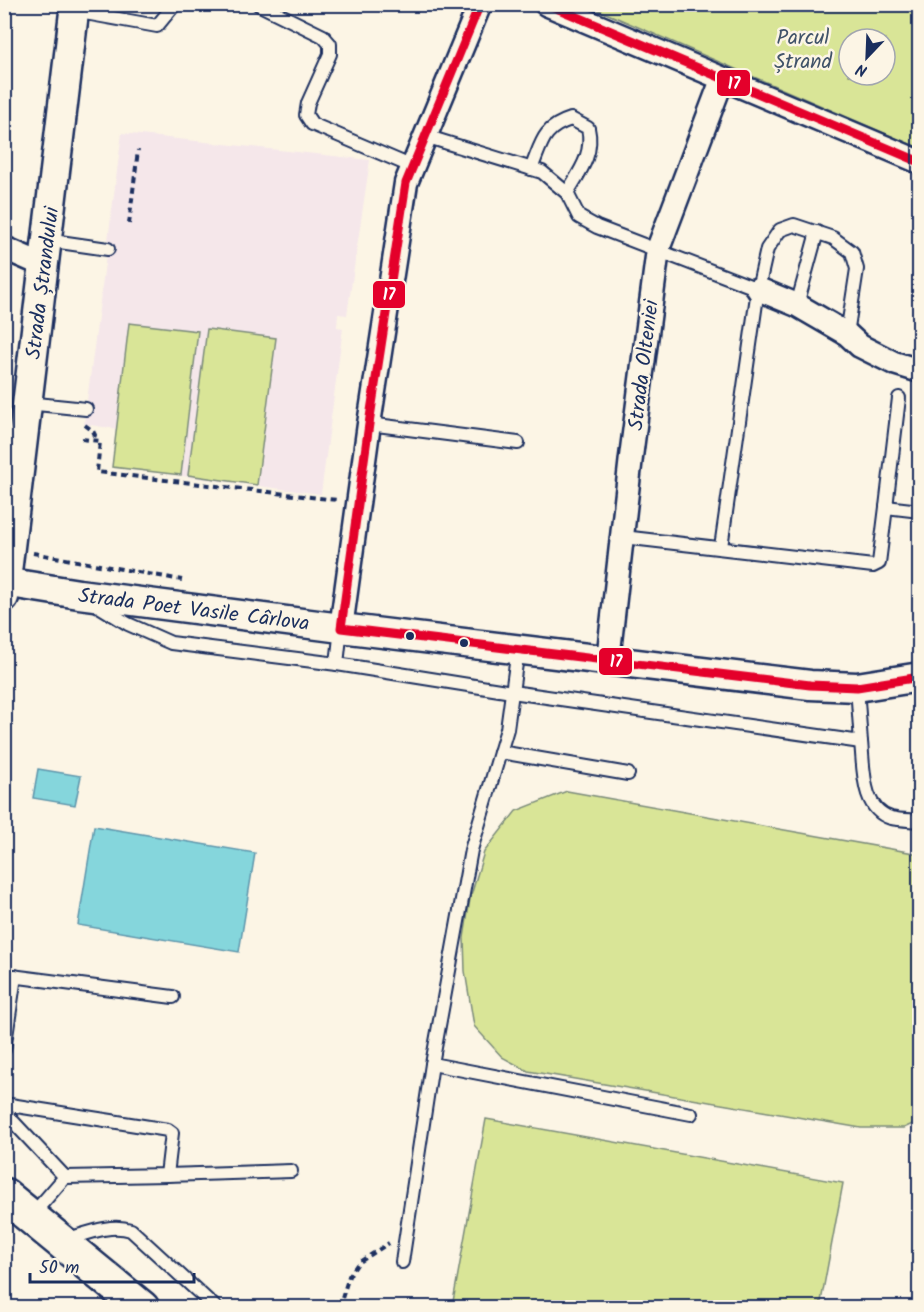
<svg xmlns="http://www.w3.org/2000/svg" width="924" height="1312" font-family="Kalam,sans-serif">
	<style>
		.built { fill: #f5e7ea }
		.green { fill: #d9e597; stroke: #7a8a7a; stroke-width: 1.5; fill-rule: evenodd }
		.water { fill: #85d6dc; stroke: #5b93aa; stroke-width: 1.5 }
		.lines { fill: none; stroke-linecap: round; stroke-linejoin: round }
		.service-casing { stroke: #1b2f5e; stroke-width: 16 }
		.minor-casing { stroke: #1b2f5e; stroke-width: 27 }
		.tertiary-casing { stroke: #1b2f5e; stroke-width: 33 }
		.primary-casing { stroke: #1b2f5e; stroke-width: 38 }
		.path { stroke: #1b2f5e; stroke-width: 4; stroke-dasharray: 6 4.5; stroke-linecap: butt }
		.service { stroke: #fcf5e5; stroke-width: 12 }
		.minor { stroke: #fcf5e5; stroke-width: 22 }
		.tertiary { stroke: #fcf5e5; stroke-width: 28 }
		.primary { stroke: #fcf5e5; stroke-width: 33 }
		.bus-1-casing { stroke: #fcf5e5; stroke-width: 14 }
		.bus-1 { stroke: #e4002b; stroke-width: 9 }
		.bus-dot { fill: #1b2f5e; stroke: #fcf5e5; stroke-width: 2 }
		.labels { text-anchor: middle; stroke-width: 5; stroke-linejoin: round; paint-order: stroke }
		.park-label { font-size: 21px; fill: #415369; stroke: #fcf5e5 }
		.street-label { font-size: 21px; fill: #1b2f5e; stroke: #fcf5e5 }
		.line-badge { stroke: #fcf5e5; stroke-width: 2 }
		.badge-label { font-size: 16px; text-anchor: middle; font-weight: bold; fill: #fff }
	</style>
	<rect width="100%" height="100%" fill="#fcf5e5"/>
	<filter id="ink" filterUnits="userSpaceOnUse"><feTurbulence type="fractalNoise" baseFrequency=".0167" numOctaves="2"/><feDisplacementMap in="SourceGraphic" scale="12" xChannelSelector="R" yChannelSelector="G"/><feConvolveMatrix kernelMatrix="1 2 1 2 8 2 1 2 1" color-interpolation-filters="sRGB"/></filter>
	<g filter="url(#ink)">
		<path class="built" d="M122,133l248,27 -23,155 -9,-1 -1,13 6,1 -22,166 -209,-27 4,-38 -32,-5z"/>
		<g class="green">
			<path d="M587,5h332v143zM849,39h36v36h-36z"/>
			<path d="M129,323l69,8 -17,144 -69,-8z"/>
			<path d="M207,329l69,9 -19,147 -69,-10z"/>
			<path d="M567,791l352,63v267l-15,7h-43l-333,-57 -26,-14 -28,-31 -9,-55 -1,-33 6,-39 14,-47 32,-41z"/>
			<path d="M486,1119l357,64 -23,124h-368z"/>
		</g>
		<g class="water">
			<path d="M38,769l43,7 -6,29 -42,-7z"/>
			<path d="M94,826l161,27 -16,99 -161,-27z"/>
		</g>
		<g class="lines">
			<g class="service-casing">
				<g id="service">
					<path d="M258,4l65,32 7,8v10l-22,49 -2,12 6,9 101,43"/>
					<path d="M74,11l83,15 18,-22"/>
					<path d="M425,136l117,36 25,21 12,24 18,10 161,62"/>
					<path d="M531,169c11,-26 11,-41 40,-50l17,9c6,26 -8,43 -21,65"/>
					<path d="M46,240l62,9"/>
					<path d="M797,305l20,-73"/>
					<path d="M27,403l59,6"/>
					<path d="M369,424l149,19"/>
					<path d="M886,507l13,-109"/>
					<path d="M623,537l250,29 6,-3 7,-56 34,4"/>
					<path d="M721,547l37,-258 9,-40 13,-19 14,-5 39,13 19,14 5,17 -10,65"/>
					<path d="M97,605l31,19 43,19 166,21 175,28 349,50 -4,-55"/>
					<path d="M337,664l4,-36"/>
					<path d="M861,742c3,26 0,67 30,76 9,2 19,2 29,3"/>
					<path d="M500,752l128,22"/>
					<path d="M4,975l169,22"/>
					<path d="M4,1050l11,-74"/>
					<path d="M432,1064l259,50"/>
					<path d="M4,1104l164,26 4,3 -5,42 -102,2 -61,-65"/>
					<path d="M167,1175l124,-4"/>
					<path d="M31,1216l34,-39"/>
					<path d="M65,1240c21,-6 45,-17 66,-10l85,78"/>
					<path d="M402,1262l30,-198 39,-214 36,-121 11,-80"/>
				</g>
			</g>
			<g class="minor-casing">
				<g id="minor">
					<path d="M546,4l374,158"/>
					<path d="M4,248l39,17"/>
					<path d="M758,289l39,16 50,29 13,12 34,17 26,8"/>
					<path d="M341,628l28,-204 37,-241 74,-179"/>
					<path d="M608,660l23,-203 27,-208 64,-169"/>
				</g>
			</g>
			<g class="tertiary-casing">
				<g id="tertiary">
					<path d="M4,582l75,12 262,34 469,57 47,2 63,-10"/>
					<path d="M4,597l71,-593"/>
				</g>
			</g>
			<g class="primary-casing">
				<path id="primary" d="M4,1195l138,113"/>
			</g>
			<g class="path">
				<path d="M129,224l9,-74"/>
				<path d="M85,425l8,6 2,4 -2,5"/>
				<path d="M82,439l18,2 -3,31 240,28"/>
				<path d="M33,553l149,27"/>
				<path d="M339,1308l10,-32 9,-13 31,-20"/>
			</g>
			<use href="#service" class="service"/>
			<use href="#minor" class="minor"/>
			<use href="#tertiary" class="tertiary"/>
			<use href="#primary" class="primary"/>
			<g class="bus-1-casing">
				<g id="bus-1">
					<path d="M480,4l-74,179 -37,241 -28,204 469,57 47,2 63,-10"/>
					<path d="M547,4l373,158"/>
				</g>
			</g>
			<use href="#bus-1" class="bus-1"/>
		</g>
	</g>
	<g class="bus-dot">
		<circle cx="410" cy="636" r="5"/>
		<circle cx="464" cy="643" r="5"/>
	</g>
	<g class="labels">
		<g class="park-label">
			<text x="803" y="44">Parcul<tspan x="803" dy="24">Ștrand</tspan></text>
		</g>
		<g class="street-label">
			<text transform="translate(42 283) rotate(-83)" y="7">Strada Ștrandului</text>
			<text transform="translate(643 365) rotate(-83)" y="7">Strada Olteniei</text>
			<text transform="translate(194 609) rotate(7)" y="7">Strada Poet Vasile Cârlova</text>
		</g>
	</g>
	<g class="line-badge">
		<rect x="716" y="69" width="35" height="28" rx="6" fill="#e4002b"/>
		<rect x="372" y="280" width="34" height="29" rx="6" fill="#e4002b"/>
		<rect x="598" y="647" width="35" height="29" rx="6" fill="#e4002b"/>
	</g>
	<g class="badge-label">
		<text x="734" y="89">17</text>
		<text x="389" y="300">17</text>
		<text x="616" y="667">17</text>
	</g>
	<rect width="924" height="1312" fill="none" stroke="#fcf5e5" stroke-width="24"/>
	<rect x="12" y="12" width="900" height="1288" fill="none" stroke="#1b2f5e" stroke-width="2" filter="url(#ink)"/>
	<g transform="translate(867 57) rotate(203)"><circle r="28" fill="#fcf5e5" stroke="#a2a6af" stroke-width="1.5"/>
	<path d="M0-4.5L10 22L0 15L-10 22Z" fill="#1b2f5e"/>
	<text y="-9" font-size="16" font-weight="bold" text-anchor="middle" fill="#1b2f5e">N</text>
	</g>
	<path d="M30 1273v9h164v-9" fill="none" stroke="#1b2f5e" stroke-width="3"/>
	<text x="39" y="1273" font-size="18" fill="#1b2f5e" stroke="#fcf5e5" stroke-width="4.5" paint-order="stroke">50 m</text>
</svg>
